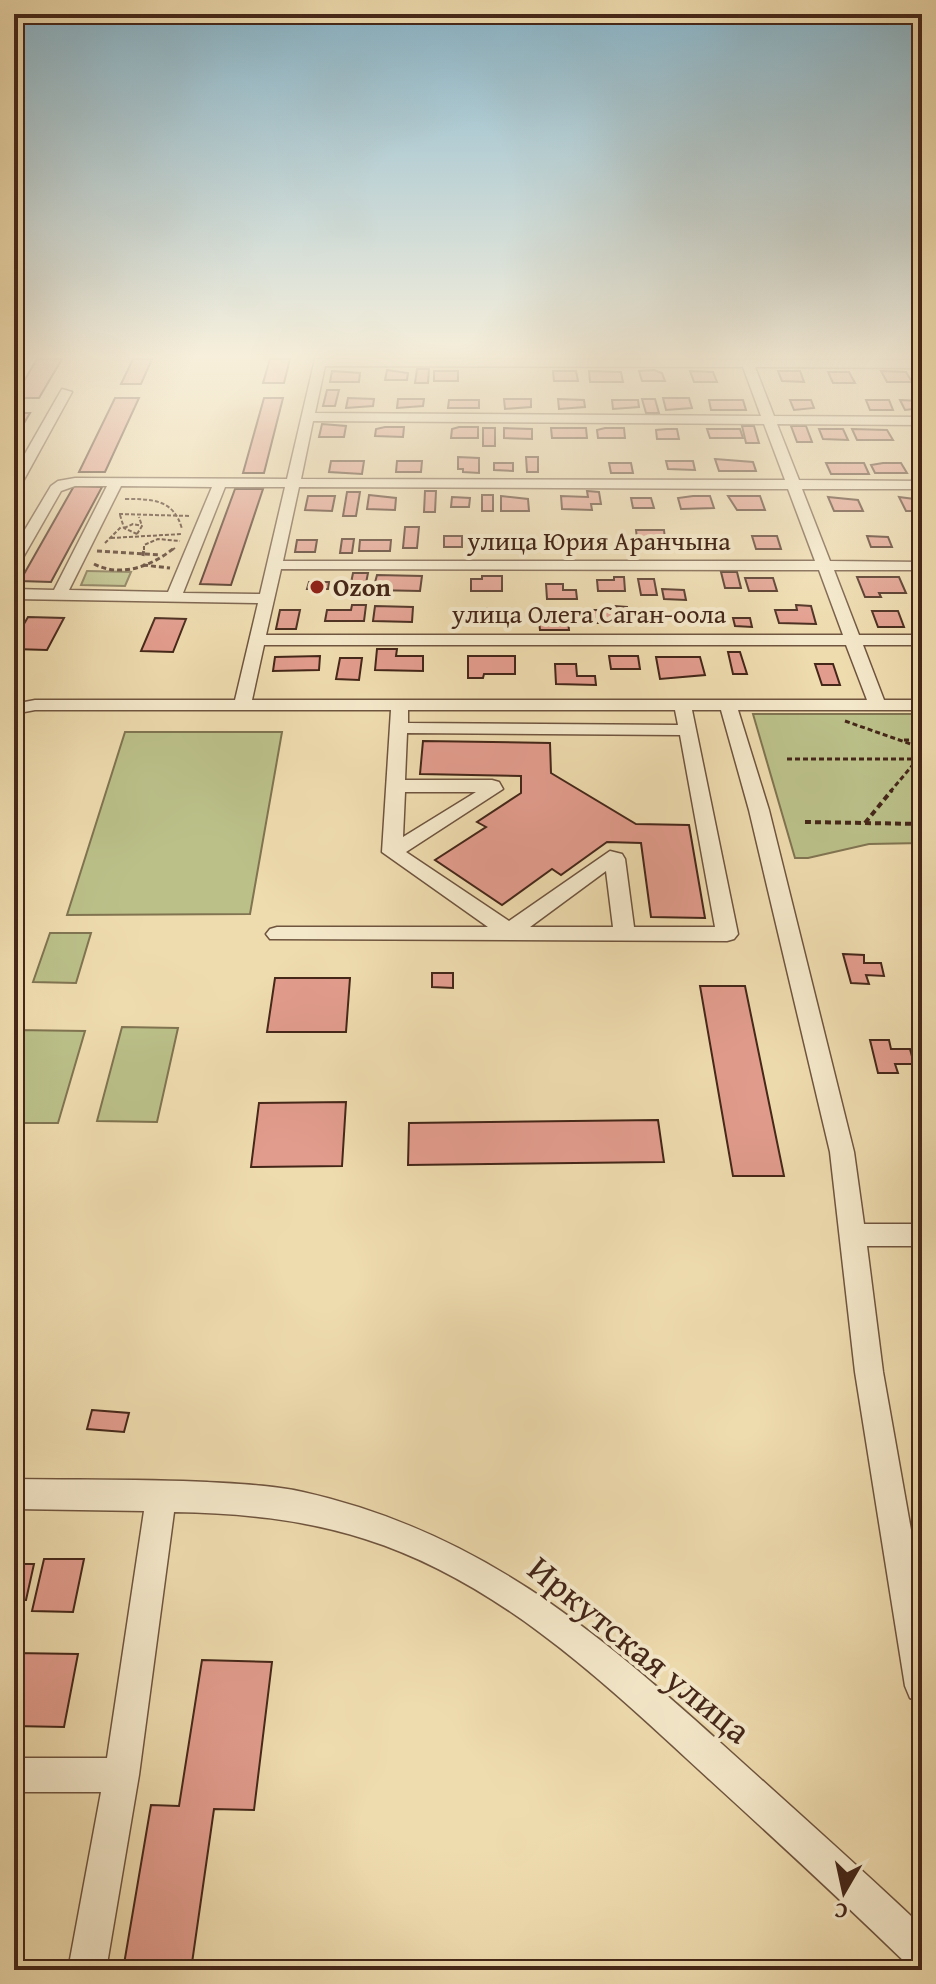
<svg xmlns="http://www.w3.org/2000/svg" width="936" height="1984" font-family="'Gentium Book Plus',serif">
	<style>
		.green { fill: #bbc089; stroke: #807451; stroke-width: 2 }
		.building { fill: #e29c8d; stroke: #452719; stroke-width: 2 }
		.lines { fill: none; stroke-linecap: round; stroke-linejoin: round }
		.minor-casing { stroke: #6f543e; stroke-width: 3 }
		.path-far2 { stroke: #452719; stroke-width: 2; stroke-dasharray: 4 2; stroke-linecap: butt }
		.path-far1 { stroke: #452719; stroke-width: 3; stroke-dasharray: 5 3; stroke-linecap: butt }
		.path { stroke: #452719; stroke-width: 4; stroke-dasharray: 6 4; stroke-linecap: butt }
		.minor { fill: #f4e8ca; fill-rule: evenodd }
		.poi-dot { fill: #8f2418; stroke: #f4e8ca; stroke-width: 3 }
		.labels { text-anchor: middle; stroke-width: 8; stroke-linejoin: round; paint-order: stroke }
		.far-street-label { font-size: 26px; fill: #452719; stroke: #f4e8ca }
		.far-poi-label { font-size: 26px; font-weight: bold; fill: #452719; stroke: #f4e8ca; text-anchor: start }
		.near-street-label { font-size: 36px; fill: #452719; stroke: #f4e8ca }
	</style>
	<rect width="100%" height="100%" fill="#eedbae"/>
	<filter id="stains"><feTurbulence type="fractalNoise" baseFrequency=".0025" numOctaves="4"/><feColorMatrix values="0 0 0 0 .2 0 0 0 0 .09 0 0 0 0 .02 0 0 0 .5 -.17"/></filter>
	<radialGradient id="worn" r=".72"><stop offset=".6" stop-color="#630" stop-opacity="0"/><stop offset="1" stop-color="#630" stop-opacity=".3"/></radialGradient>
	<g class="green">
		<path d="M87,571h1l43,1 -6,14 -44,-1z"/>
		<path d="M753,714h169v129l-53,1 -61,14h-13z"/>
		<path d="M125,732h157l-32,182 -183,1z"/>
		<path d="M50,933h41l-15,50 -43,-1z"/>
		<path d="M122,1027l56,1 -21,94 -60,-1z"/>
		<path d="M16,1030l69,1 -27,92h-44z"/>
	</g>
	<g class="building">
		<path d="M37,359h25l-23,39h-25z"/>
		<path d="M133,359h19l-11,25h-20z"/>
		<path d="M270,359h20l-6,24h-21z"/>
		<path d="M417,369h12l-1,14h-13z"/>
		<path d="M387,370l21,3 -1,7h-22z"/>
		<path d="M654,370l8,3 3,8h-23l-3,-10z"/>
		<path d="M332,371l28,2 -1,9h-29z"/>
		<rect x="434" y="371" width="24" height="10"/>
		<path d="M553,371h23l2,10h-24z"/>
		<path d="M589,371l32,1 2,10h-33z"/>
		<path d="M690,371l23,1 4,10h-23z"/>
		<path d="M778,371h22l4,11 -22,-1z"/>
		<path d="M881,371l25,1 6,10h-25z"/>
		<path d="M828,372h21l6,11h-22z"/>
		<path d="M327,390h12l-4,16h-12z"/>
		<path d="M115,398h24l-34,74h-26z"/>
		<path d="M264,398h19l-19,75h-21z"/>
		<path d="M348,398l26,1 -1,7 -27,2z"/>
		<path d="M663,398h26l3,10 -26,2z"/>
		<path d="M398,399h26l-1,7 -26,2z"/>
		<path d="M504,399h27v8l-26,2z"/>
		<path d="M558,399l26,1 1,7 -26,2z"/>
		<path d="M642,399h13l4,14h-13z"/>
		<path d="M449,400h30v8h-31z"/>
		<path d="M612,400h26l1,7 -26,2z"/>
		<path d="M709,400h34l3,10h-35z"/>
		<path d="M790,400h21l3,8 -20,2z"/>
		<path d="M866,400h23l4,10h-23z"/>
		<path d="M900,400l22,1v7l-17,2z"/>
		<path d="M14,413h16l-16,27z"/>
		<path d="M322,424l24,2 -2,11h-25z"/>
		<path d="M742,426h12l5,17h-13z"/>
		<path d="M791,426h15l6,16h-15z"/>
		<path d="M385,427h19l-1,10 -28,-1 1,-7z"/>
		<path d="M459,427h19v11h-27l1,-9z"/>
		<rect x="483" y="428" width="12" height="18"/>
		<path d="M504,428l28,1v10l-28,-1z"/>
		<path d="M551,428h35l1,10h-35z"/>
		<path d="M605,428h19l1,10h-27l-1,-8z"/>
		<path d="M667,429h10l2,10h-22l-1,-9z"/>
		<path d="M707,429h33l3,9h-33z"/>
		<path d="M819,429h24l5,11 -25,-1z"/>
		<path d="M852,429l35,1 6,10h-36z"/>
		<path d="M458,457l21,1v15l-16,-1v-3h-5z"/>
		<path d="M526,457h12v15h-11z"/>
		<path d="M715,459l38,3 3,9h-37z"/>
		<path d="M331,461h33l-2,13 -33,-2z"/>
		<path d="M397,461h25l-1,11h-25z"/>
		<path d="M666,461h27l2,9 -27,-1z"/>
		<path d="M494,463h19v8l-19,-1z"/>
		<path d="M609,463h22l2,10h-22z"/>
		<path d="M826,463h38l5,11h-38z"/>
		<path d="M883,463h18l6,10h-32l-4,-8z"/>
		<path d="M74,486l28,1 -51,95 -31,-1z"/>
		<path d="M235,489h28l-32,96 -31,-1z"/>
		<path d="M425,491h11l-1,21h-11z"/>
		<path d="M587,491l12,1 2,12h-10l1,6 -30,-1 -1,-13 27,1z"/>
		<path d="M347,492h13l-4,24h-13z"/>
		<path d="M369,495l27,3 -1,12 -28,-1z"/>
		<rect x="482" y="495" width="11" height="16"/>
		<path d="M308,496h27l-3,15 -27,-1z"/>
		<path d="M501,496l27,3 1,12h-28z"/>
		<path d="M693,496h17l4,12 -33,1 -3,-11z"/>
		<path d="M728,496h32l5,14h-28z"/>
		<path d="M452,497l18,1 -1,9h-18z"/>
		<path d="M828,497l30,3 5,11h-29z"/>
		<path d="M899,497l23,3v11h-16z"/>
		<path d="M631,498h20l3,10h-21z"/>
		<path d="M405,527h14l-2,21h-14z"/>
		<path d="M636,530h28l2,18 -28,-1z"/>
		<rect x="444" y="536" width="18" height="11"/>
		<path d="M491,536h26l1,12h-27z"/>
		<path d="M554,536h20l1,10h-20z"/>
		<path d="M752,536h25l4,13h-25z"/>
		<path d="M867,536l21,1 4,10h-21z"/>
		<path d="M342,539h12l-2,14h-12z"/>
		<path d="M681,539h25l3,10h-26z"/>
		<path d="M297,540h20l-2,12h-20z"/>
		<path d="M360,540h31l-1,11h-31z"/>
		<path d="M721,572h16l4,16h-16z"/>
		<path d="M353,573h15l-2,10h-15z"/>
		<path d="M377,575l45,1 -2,15 -47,-1z"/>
		<path d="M482,576h20v15h-31v-12h11z"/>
		<path d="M614,577h10l1,14h-27l-1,-11h17z"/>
		<path d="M857,577h42l7,16h-27l2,4h-16z"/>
		<path d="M745,578h28l4,13h-28z"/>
		<path d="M638,579h16l3,16h-16z"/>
		<path d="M309,582h20l-1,7h-21z"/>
		<path d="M546,584h17v6h13l1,9h-30z"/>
		<path d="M662,589l22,1 2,10 -22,-1z"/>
		<path d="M352,605h14l-2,16h-39l2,-11h24z"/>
		<path d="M796,605l15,1 5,18 -37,-1 -4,-13h22z"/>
		<path d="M375,606l38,1 -1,15 -39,-1z"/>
		<path d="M614,606l13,1 2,16h-38l-1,-13h24z"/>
		<path d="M474,608h28l1,15 -29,-1z"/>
		<path d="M703,609h11l2,13h-31l-2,-10h21z"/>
		<path d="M280,610h20l-4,19h-20z"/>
		<path d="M872,611h26l6,16h-26z"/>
		<path d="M538,613h29l2,17h-29z"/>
		<path d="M28,617l36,1 -17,32 -33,-1v-8z"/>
		<path d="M155,618l31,1 -13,33 -32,-1z"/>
		<path d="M733,618h17l2,9 -17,-1z"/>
		<path d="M377,649h20l-1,7h27v15l-48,-1z"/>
		<path d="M728,652h12l7,22h-14z"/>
		<path d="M320,656l-1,14 -46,1 2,-14z"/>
		<path d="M468,656h47v18h-31l-1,4h-15z"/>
		<path d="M609,656h29l2,13h-29z"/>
		<path d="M656,657h44l5,18 -45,4z"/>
		<path d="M340,658h22l-3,22 -23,-1z"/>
		<path d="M555,664h21l1,12h18l1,9 -40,-1z"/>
		<path d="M815,664h18l7,21h-18z"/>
		<path d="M423,741l127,2 1,30 85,51 53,1 16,93 -54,-1 -10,-74 -34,-1 -46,33 -9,-6 -50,36 -67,-45 51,-33 -9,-5 44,-29v-17l-101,-2z"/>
		<path d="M843,954l21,1v8h17l3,13 -18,-1 3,9 -18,-1z"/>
		<path d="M432,973h21v15l-21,-1z"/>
		<path d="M275,978h75l-4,54h-79z"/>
		<path d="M700,986h45l39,190h-51z"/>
		<path d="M870,1040h19l2,9h19l4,15h-19l3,9h-20z"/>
		<path d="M346,1102l-4,64 -91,1 8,-64z"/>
		<path d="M658,1120l6,42 -256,3 1,-42z"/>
		<path d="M92,1410l37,3 -5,19 -37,-3z"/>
		<path d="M44,1559h40l-11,53 -41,-1z"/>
		<path d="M14,1564h20l-8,36h-12z"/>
		<path d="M14,1653l64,1 -14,73 -50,-1z"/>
		<path d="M202,1660l70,2 -18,148 -40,-1 -23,161h-68l28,-165 28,1z"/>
	</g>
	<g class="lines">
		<g class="minor-casing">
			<g id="minor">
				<path d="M315,359l607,1v8l-167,-1 19,49 148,1v8l-145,-1 22,56 123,1v8h-120l28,72 92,1v8h-88l25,65h63v10h-59l21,55h38v10h-184l31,100 85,342 10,72h58v22h-55l16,126 39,220v111l-12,-5 -5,-12 -50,-314 -25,-220 -81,-342 -28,-100h-29l46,224 -4,5 -7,2 -457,-2 -4,-5 4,-5 7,-2h211l-106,-75 9,-142h-356l-21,4v-10l21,-4h200l23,-97 -244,-4v-10l40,1 53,-104h-32l-14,5 -40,70 -7,4v-17l37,-62 7,-5 17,-3 212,1zM325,366l418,1 18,49 -446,-3zM313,421l451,3 21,56 -484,-1zM121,486l91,1 -44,105 -99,-2zM225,487h60l-25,107 -77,-1zM299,487l489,2 27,72h-532zM281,569l538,1 24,65h-577zM264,645h582l21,55h-615zM408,710h267l3,15 -270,-2zM407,733l273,2 35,192h-81l-9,-68 -3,-5 -12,-3 -101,70 -103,-69 97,-63 -4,-7 -7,-2h-87zM405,792h71l-73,45zM606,871l7,56h-83z"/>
				<path d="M62,389l10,3 -51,93 -7,4v-16z"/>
				<path d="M14,1479c64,1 129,0 193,3 32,2 65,3 96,10 174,39 290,136 419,252 63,57 126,113 188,171l12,12v43l-13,-4c-65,-63 -132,-125 -199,-186 -102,-94 -209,-198 -345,-241 -63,-20 -125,-26 -191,-27l-35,263 -33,195h-38l33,-178h-87v-34h93l37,-247 -130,-2z"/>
			</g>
		</g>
		<g class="path-far2">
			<path d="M125,499c27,0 49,0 57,30"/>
			<path d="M119,514l71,2"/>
			<path d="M120,515l4,13 13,6"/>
			<path d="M124,528l9,-4 9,2"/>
			<path d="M137,534l5,-8 -3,-9"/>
			<path d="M111,538l71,-4"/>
			<path d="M105,543l17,-17"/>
			<path d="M144,550v-5l14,-6 22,2"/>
			<path d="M172,550l3,-2"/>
		</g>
		<g class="path-far1">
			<path d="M97,551l63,4"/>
			<path d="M143,556l1,-8"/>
			<path d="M94,564c27,14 58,2 80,-16"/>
			<path d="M143,565l27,3"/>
			<path d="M845,721l77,27"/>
			<path d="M904,740h18"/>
			<path d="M787,759h135"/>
			<path d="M890,792l27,-32"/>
		</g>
		<g class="path">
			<path d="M805,822l117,2"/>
			<path d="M865,823l27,-33"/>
		</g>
		<use href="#minor" class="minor"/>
	</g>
	<linearGradient id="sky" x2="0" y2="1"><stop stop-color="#88b7ce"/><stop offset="0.56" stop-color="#f7efdb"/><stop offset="1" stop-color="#f7efdb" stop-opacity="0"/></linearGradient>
	<rect width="936" height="637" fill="url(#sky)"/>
	<circle class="poi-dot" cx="317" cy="587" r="8"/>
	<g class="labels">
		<g class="far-street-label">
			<text x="599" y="550">улица Юрия Аранчына</text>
			<text x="589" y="623">улица Олега Саган-оола</text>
		</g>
		<g class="far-poi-label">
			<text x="333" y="596">Ozon</text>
		</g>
		<g class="near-street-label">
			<text transform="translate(640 1649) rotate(39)" y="13">Иркутская улица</text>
		</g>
	</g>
	<rect width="936" height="1984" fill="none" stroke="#eedbae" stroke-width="48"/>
	<rect x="16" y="16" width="904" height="1952" fill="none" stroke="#452719" stroke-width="4"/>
	<rect x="24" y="24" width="888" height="1936" fill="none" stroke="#452719" stroke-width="2"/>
	<g transform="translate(844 1892) rotate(189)" stroke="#f4e8ca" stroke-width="6" paint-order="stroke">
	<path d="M0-6L14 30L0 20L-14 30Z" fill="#452719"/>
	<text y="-12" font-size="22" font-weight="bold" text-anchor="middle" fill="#452719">С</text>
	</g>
	<rect width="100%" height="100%" filter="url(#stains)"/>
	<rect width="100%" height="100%" fill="url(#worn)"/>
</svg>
